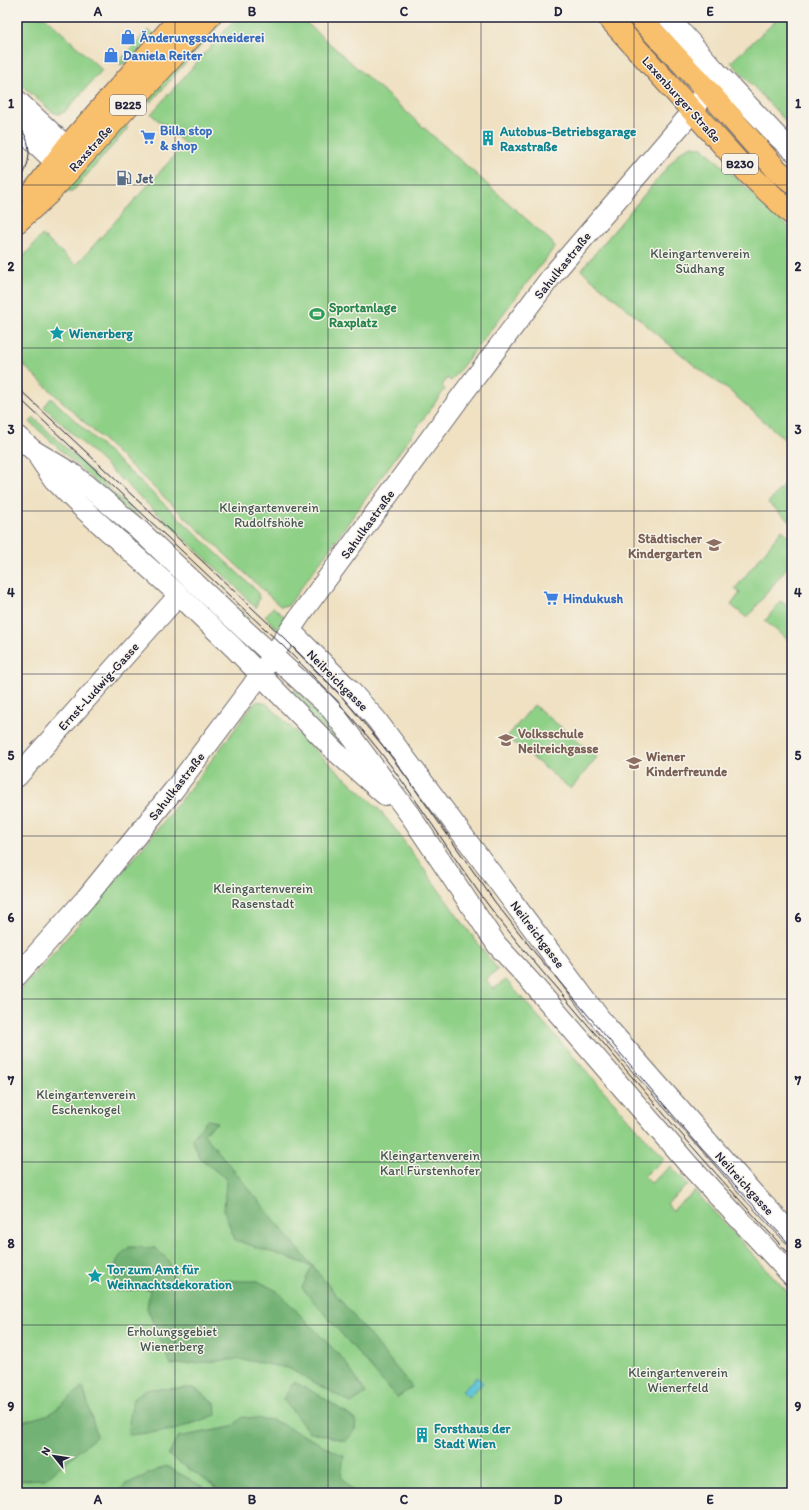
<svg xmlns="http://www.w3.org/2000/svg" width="809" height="1510" font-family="Itim,sans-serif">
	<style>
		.green { fill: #8fd087; stroke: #587961 }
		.forest { fill: #73b274; stroke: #4a6a58 }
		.water { fill: #5bc3d7; stroke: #3e7289 }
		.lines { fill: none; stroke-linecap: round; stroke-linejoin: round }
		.minor-casing { stroke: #6a656a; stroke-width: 22 }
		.major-casing { stroke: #6a656a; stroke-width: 24 }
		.minor { stroke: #fff; stroke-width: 20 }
		.major { stroke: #f8bf6c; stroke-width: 22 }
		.tram { stroke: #22223b; stroke-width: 1 }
		.grid { fill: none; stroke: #22223b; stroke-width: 1; stroke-opacity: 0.55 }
		.labels { text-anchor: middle; stroke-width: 3; stroke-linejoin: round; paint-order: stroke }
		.shield { fill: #f7f3e8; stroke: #62616f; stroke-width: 1 }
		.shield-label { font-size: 12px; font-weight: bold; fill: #22223b }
		.shop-label { font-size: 13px; font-weight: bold; fill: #366cbe; stroke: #f7f3e8; text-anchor: start }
		.street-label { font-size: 13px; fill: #22223b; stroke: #f7f3e8 }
		.culture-label { font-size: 13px; font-weight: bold; fill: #0d838f; stroke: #f7f3e8; text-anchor: start }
		.service-label { font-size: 13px; font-weight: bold; fill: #4e5e75; stroke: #f7f3e8; text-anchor: start }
		.park-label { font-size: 13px; fill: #435652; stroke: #f7f3e8 }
		.leisure-label { font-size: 13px; font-weight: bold; fill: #27864d; stroke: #f7f3e8; text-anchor: start }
		.education-label { font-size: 13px; font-weight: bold; fill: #785e54; stroke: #f7f3e8; text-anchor: start }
		.neatline { fill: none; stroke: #22223b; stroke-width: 1.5 }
		.grid-label { font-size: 13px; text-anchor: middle; font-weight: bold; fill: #22223b }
	</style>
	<rect width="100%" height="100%" fill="#f7f3e8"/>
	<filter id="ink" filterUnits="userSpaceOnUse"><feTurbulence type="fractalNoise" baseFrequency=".025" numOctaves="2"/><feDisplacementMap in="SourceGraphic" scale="8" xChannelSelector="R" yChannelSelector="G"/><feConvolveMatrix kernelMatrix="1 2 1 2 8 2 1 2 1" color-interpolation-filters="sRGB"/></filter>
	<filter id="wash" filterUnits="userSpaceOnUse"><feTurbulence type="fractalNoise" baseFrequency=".012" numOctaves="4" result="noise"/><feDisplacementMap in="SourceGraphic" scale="16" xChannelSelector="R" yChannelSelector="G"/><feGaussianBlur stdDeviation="0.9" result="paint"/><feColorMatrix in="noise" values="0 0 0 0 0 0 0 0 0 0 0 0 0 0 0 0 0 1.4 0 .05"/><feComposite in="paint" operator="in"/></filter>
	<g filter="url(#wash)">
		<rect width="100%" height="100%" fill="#efe1c2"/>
		<g class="green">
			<path d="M17,17h28l57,53 -37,42 -7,2 -7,-3 -34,-30z"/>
			<path d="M217,17h9l-75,85 -6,-5z"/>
			<path d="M237,17h63l253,226 1,5 -103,133 -4,-3 -5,8 3,3 -157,217h-8l-263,-247v-95l25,-29 34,30 109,-121 -34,-30z"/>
			<path d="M780,17h12v111l-61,-66z"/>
			<path d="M148,30l7,5 -24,24 -10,6 -2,-3z"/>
			<path d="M126,121l1,8 -55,63h-8z"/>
			<path d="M692,146l11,2 89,82v216l-62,-55 -35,-25 -114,-96 100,-119z"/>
			<path d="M51,398l206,193 2,7 -3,10 -20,-21 -192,-180z"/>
			<path d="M34,418l206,194 1,-1 8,8 -3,4 -141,-132 -75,-69z"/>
			<path d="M792,475v48l-24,-20z"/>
			<path d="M782,530l10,8v23l-45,57 -16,-13 9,-12 -5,-4z"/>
			<path d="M781,601l11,9v33l-27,-22z"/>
			<path d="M273,607l13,11 -8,11 -13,-12z"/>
			<path d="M295,689l38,41 25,30 -69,-63z"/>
			<path d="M258,701l9,3 52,50 57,52 19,23 64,89 39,52 -12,9 7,10 13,-9 158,179 -20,17 7,7 20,-17 17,19 -21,18 5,7h1l22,-19 97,106v196h-775v-499c83,-92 162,-188 235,-288z"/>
			<path d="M534,705l63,52 -26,32 -64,-52z"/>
		</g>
		<g class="forest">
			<path d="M207,1120l11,2 -15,11 209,254 -15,11 -95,-110 10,-22 -77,-26 -11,-29 2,-32 -26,-21 -8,-19z"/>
			<path d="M129,1247l27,1 12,12 10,24 18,-6 45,3h17l19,10 65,67 24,35 -15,10 -63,-35 -48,-9 -69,6 -24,-57 3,-19 -34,2c-1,-23 -5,-28 13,-44z"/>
			<path d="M294,1382l27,14 35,24 -1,10 -9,11 -38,-10 -25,-32z"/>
			<path d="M83,1387l14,49 -52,43 -23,1 -5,7 1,-64 32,-9z"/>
			<path d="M194,1388l21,15 1,12 -42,15 -45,5 -1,-6 5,-30 12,-10z"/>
			<path d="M242,1417l31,3 71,36 -3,20 13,17h-129l-57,-38 10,-18 54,-10z"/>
			<path d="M166,1466l46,26 2,1h-95l5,-8z"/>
		</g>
		<path class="water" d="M477,1377l6,6 -15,14 -6,-6z"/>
	</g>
	<g filter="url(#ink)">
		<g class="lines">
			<g class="minor-casing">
				<g id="minor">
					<path d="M668,17l47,53 63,67 14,13"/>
					<path d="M17,100l50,47"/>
					<path d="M17,126l38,36"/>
					<path d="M17,436l16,14 40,24 62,52 111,105 84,77 80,107 87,130 34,37 157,182 104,112"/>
					<path d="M39,458l15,22 25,25 100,90 55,53 102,104 49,43"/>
					<path d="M290,630l59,59 27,30 226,302 152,173 38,40"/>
					<path d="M17,777l162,-182"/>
					<path d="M17,976l69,-78 87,-107 79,-105 49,-72 161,-219 92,-122 139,-162 23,-40"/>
				</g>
			</g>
			<g class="major-casing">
				<g id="major">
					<path d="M608,17l141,157 43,40"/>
					<path d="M639,17l67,72 71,81 15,12"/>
					<path d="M31,195l36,-48 114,-130"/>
					<path d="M17,222l31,-28 161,-177"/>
				</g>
			</g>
			<use href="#minor" class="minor"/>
			<use href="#major" class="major"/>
			<g class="tram">
				<path d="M17,124c17,17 15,42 0,60"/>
				<path d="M17,387l267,251 54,54 55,66 102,144 40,51 166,195 91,99"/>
				<path d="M17,396l264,248c39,38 77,78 110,122 36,48 67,100 104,148 31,40 65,78 98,117 65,77 130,152 199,226"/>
			</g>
		</g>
	</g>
	<path class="grid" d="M175,17v1476M328,17v1476M481,17v1476M634,17v1476M17,185h775M17,348h775M17,511h775M17,674h775M17,836h775M17,999h775M17,1162h775M17,1325h775"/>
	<defs>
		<g id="shop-bare" transform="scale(1.2)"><path d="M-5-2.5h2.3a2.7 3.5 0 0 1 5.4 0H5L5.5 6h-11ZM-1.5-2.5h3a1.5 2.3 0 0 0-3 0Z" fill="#3f7fe0" stroke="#f7f3e8" stroke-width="2.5" paint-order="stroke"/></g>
		<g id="supermarket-bare" transform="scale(1.2)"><path d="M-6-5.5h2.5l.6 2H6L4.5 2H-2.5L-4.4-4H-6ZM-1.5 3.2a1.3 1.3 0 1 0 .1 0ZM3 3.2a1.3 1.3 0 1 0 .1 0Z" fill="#3f7fe0" stroke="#f7f3e8" stroke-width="2.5" paint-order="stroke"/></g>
		<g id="building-bare" transform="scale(1.2)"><path d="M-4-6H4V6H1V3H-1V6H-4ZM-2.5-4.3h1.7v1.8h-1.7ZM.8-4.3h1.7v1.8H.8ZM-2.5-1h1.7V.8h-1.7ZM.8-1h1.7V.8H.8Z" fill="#0f9aa8" stroke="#f7f3e8" stroke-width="2.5" paint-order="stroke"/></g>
		<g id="fuel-bare" transform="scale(1.2)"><path d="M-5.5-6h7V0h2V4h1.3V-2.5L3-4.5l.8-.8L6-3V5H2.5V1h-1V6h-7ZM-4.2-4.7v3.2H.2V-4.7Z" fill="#5c6f8a" stroke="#f7f3e8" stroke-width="2.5" paint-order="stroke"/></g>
		<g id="stadium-bare" transform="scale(1.2)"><path d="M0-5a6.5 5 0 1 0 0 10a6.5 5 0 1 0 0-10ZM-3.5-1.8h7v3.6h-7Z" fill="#2e9e5b" stroke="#f7f3e8" stroke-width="2.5" paint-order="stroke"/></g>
		<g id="sight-bare" transform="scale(1.2)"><path d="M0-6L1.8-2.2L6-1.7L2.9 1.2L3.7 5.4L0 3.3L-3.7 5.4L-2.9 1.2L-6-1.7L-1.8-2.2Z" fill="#0f9aa8" stroke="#f7f3e8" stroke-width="2.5" paint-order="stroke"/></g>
		<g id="school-bare" transform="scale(1.2)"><path d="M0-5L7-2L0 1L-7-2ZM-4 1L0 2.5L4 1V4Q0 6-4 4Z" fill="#8d6e63" stroke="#f7f3e8" stroke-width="2.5" paint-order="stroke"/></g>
	</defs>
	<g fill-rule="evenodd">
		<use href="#shop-bare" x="128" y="37"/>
		<use href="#shop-bare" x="111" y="55"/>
		<use href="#supermarket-bare" x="148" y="137"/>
		<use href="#building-bare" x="488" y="138"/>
		<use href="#fuel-bare" x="124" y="178"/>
		<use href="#stadium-bare" x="317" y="314"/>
		<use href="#sight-bare" x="57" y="333"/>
		<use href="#school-bare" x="714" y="545"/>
		<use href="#supermarket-bare" x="551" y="598"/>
		<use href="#school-bare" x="506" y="740"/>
		<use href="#school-bare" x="634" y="763"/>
		<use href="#sight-bare" x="95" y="1276"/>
		<use href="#building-bare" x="422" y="1435"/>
	</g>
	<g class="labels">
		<g class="shield">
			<rect x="110" y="95" width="36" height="20" rx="3"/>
			<rect x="722" y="154" width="36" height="20" rx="3"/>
		</g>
		<g class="shield-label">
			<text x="128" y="109">B225</text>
			<text x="740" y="168">B230</text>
		</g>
		<g class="shop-label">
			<text x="140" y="42">Änderungsschneiderei</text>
			<text x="123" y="60">Daniela Reiter</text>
			<text x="160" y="135">Billa stop<tspan x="160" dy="15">&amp; shop</tspan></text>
			<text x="563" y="603">Hindukush</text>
		</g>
		<g class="street-label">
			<text transform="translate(682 99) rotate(48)" y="5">Laxenburger Straße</text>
			<text transform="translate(90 148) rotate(-48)" y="5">Raxstraße</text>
			<text transform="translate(562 265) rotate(-51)" y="5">Sahulkastraße</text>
			<text transform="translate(367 524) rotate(-54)" y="5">Sahulkastraße</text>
			<text transform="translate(338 680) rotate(45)" y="5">Neilreichgasse</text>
			<text transform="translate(98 686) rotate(-48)" y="5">Ernst-Ludwig-Gasse</text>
			<text transform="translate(176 786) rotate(-52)" y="5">Sahulkastraße</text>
			<text transform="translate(538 934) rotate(53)" y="5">Neilreichgasse</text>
			<text transform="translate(745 1183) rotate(48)" y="5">Neilreichgasse</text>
		</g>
		<g class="culture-label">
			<text x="500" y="136">Autobus-Betriebsgarage<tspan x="500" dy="15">Raxstraße</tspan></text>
			<text x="69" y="338">Wienerberg</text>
			<text x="107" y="1274">Tor zum Amt für<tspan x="107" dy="15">Weihnachtsdekoration</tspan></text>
			<text x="434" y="1433">Forsthaus der<tspan x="434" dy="15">Stadt Wien</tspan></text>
		</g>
		<g class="service-label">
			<text x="136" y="183">Jet</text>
		</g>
		<g class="park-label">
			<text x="700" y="258">Kleingartenverein<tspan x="700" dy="15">Südhang</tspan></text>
			<text x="269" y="512">Kleingartenverein<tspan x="269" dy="15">Rudolfshöhe</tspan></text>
			<text x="263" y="893">Kleingartenverein<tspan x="263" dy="15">Rasenstadt</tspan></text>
			<text x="86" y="1099">Kleingartenverein<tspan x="86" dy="15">Eschenkogel</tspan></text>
			<text x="430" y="1160">Kleingartenverein<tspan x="430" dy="15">Karl Fürstenhofer</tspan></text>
			<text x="172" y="1336">Erholungsgebiet<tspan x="172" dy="15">Wienerberg</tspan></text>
			<text x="678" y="1377">Kleingartenverein<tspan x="678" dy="15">Wienerfeld</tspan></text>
		</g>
		<g class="leisure-label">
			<text x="329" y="312">Sportanlage<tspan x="329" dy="15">Raxplatz</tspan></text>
		</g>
		<g class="education-label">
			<text x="702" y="543" text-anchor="end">Städtischer<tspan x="702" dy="15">Kindergarten</tspan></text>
			<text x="518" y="738">Volksschule<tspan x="518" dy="15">Neilreichgasse</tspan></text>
			<text x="646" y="761">Wiener<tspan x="646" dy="15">Kinderfreunde</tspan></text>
		</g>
	</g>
	<rect width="809" height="1510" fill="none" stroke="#f7f3e8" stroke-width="44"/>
	<g transform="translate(54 1456) rotate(300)" stroke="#f7f3e8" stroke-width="3" paint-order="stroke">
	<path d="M0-3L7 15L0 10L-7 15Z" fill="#22223b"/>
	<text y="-6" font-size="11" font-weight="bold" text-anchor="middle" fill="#22223b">N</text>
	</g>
	<rect x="22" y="22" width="765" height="1466" class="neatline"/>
	<g class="grid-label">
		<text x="98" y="16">A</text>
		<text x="252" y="16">B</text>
		<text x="404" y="16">C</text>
		<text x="558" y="16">D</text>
		<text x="710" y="16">E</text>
		<text x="11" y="108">1</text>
		<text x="798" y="108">1</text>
		<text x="11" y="271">2</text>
		<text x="798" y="271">2</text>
		<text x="11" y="434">3</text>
		<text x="798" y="434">3</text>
		<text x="11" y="597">4</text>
		<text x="798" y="597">4</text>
		<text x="11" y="760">5</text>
		<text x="798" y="760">5</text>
		<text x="11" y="922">6</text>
		<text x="798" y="922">6</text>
		<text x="11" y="1085">7</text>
		<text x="798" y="1085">7</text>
		<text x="11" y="1248">8</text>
		<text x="798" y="1248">8</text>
		<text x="11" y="1411">9</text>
		<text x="798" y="1411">9</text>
		<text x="98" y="1504">A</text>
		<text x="252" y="1504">B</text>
		<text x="404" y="1504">C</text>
		<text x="558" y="1504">D</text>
		<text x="710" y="1504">E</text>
	</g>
</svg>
